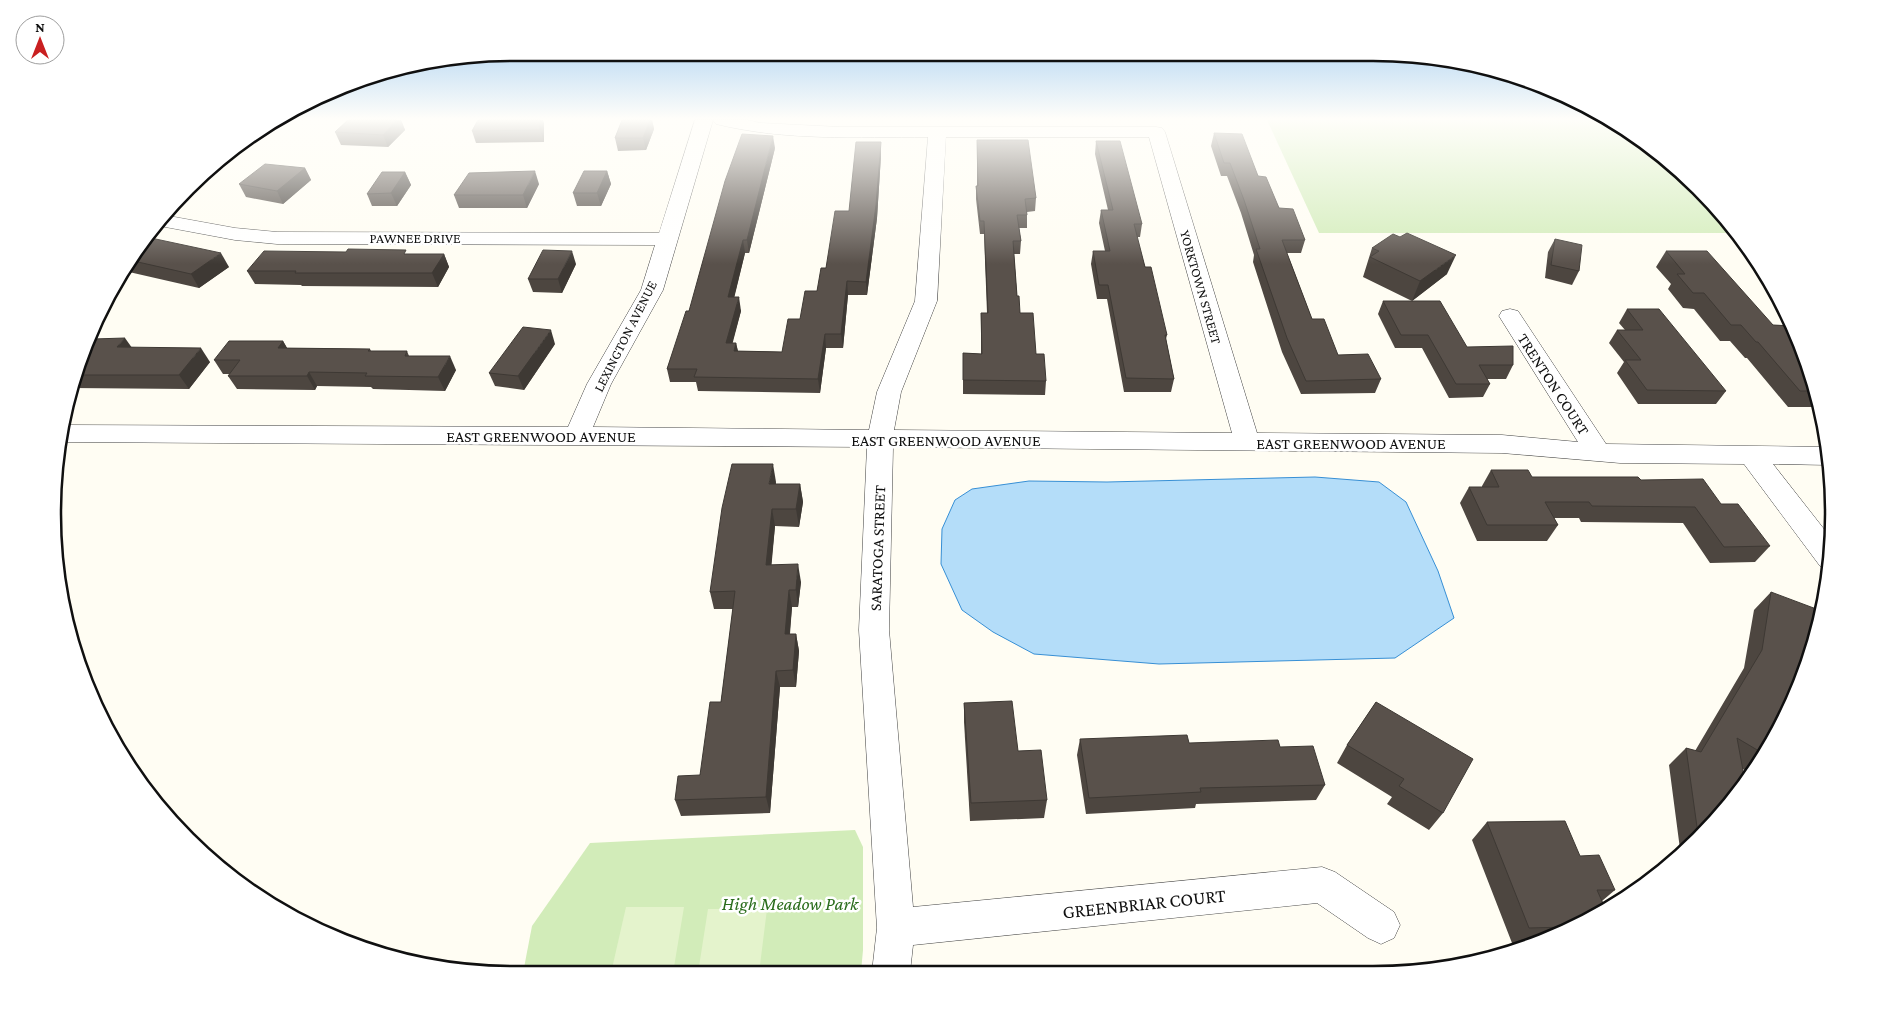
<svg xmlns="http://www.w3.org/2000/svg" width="1886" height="1027" font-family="'Crimson Pro',serif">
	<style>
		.green { fill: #d2ecb9 }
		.pitch { fill: #e4f3cc }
		.water { fill: #b4ddf9; stroke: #378fd5 }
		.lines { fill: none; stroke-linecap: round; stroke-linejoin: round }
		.minor-casing { stroke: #434343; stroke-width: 1 }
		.minor { fill: #fff; fill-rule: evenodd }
		.wall { fill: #4d4640 }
		.shaded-wall { fill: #3e3934 }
		.building { fill: #59514b; stroke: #3e3934 }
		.labels { text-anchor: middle; stroke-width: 5; stroke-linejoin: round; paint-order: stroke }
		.far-street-label { font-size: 14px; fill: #101010; stroke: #fff }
		.street-label { font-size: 16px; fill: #101010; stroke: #fff }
		.near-park-label { font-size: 19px; font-style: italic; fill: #296c1b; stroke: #fff }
		.near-street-label { font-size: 19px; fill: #101010; stroke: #fff }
		.rim { fill: none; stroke: #101010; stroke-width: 2.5 }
	</style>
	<rect width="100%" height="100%" fill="#fffdf3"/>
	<g class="green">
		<path d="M1267,120h344l65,47 62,66h-419z"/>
		<path d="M855,830l8,17v103l-2,22 -338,1 9,-47 58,-83z"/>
	</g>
	<g class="pitch">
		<path d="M626,907h58l-11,66h-62z"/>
		<path d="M708,909h59l-8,64h-61z"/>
	</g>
	<path class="water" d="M1315,477l64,5 27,20 32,69 16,47 -59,40 -236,6 -125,-10 -41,-22 -31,-22 -21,-46 1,-35 13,-29 17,-11 57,-8 78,1z"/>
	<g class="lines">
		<g class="minor-casing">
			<path id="minor" d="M695,120h18l-50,170 -52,94 -18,43 276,3 8,-38 38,-91 13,-164c-71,0 -143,4 -212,-13l-3,-4h35l12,3 80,4h316l6,1 3,4 92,301 245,2 76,7 -79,-126 3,-5 8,-2 8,2 88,133 221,3 2,18 -56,-1 58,74 -1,31 -10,-3 -76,-102 -124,-1 -118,-10 -609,-6 -4,183 24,277 409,-40 13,5 59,40 6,13 -6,13 -13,6 -13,-6 -51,-35 -404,42 -3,27h-38l5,-44 -18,-298 8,-183 -804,-5 2,-17 503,2 19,-43 54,-94 14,-45 -378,-1 -42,-4 -75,-14 9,-10 66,12 42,4 382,1zM946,137h203l83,296 -338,-3 7,-38 36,-91z"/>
		</g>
		<use href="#minor" class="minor"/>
	</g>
	<g class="wall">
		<path d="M348,120h53l4,10 -17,17 -47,-2 -6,-13z"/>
		<path d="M622,120h30l2,9 -8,21 -28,1 -3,-13z"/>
		<path d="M544,123v19l-68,1 -4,-12z"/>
		<path d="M1214,133l44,43 21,32 26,32 -4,13h-14l25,66 26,36 43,24 -6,14 -74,1 -19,-42 -29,-90 1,-7 -13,-42 -14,-37h-6l-10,-30z"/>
		<path d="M977,140l59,58 -1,13 -8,1v16h-8l2,13 -1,13h-6l3,42 3,17 26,68 -1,14 -82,-1v-41l18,1v-41h6l-3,-79h-4l-4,-35v-13h1z"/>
		<path d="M1096,141l46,83 -2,13h-3l8,30 22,68 -1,4 8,40 -3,13h-47l-17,-93h-10l-6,-35 2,-13h12l-6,-28 2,-13h7l-13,-56z"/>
		<path d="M775,148l-26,105h-4l-11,44 7,14 -9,32h4l2,8 44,1 35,-61 32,-80 32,-56 -4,63 -10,77h-19l-5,53h-17l-6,45 -122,-2 -2,-9h-26l-3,-13 22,-58z"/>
		<path d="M305,168l6,12 -28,24 -37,-7 -7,-13z"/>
		<path d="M607,171l4,13 -10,22h-24l-4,-13z"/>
		<path d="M405,172l6,13 -14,21h-25l-5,-12z"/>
		<path d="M539,184l-12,24h-68l-5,-13z"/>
		<path d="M154,239l75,28 -30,21 -70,-16 -8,5 9,-19z"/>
		<path d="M1555,239l24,32 -7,14 -27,-7 3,-26z"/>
		<path d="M1372,248l75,26 -35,27 55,46 46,18 -7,14h-19l3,5 -7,13 -34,1 -27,-50h-27l-17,-34 5,-13h29l-49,-24z"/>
		<path d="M1666,251l107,74 19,1 26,68 2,13h-32l-41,-49h-2l-15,-17h-10l-26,-32 -11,-1 -15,-19 3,-5 -15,-17z"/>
		<path d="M408,254h36l5,13 -11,20 -136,-1 -1,-1 -46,-1 -8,-13z"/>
		<path d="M576,264l-14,29 -29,-1 -5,-13z"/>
		<path d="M1627,309l99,82 -10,13h-78l-21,-31 7,-11 -15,-19 8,-13h8l-6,-7z"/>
		<path d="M93,339l38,8 79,15 -21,27 -118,-1z"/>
		<path d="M283,341l4,7 83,1 1,2h36l2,5 47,14 -11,21 -72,-2 -2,-2 -54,-1 -2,4 -78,-1 -9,-13 2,-2h-7l-9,-14z"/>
		<path d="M555,344l-31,46 -29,-4 -6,-13z"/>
		<path d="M1491,470l41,7 109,3 80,24 49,42 -15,16 -45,1 -27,-40 -102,-1 -2,-4h-25l4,7 -11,16h-70l-17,-38 9,-16h13v-1z"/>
		<path d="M776,482v2h24l3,18 -4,25 -24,-1 -4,39 30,17 -3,25h-6l-2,27h6l3,17 -3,36h-16l-10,126 -89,3 -6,-16 25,-25 21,-73 12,-93h-19l-4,-17z"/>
		<path d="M1771,592l1,152 -17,24 -6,5 -6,-4 -24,49 -37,32 -2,-1 -11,-84 17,-17 9,3 49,-83 10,-58z"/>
		<path d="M1376,702l67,111 -14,17 -42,-26 5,-7 -55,-34 10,-18z"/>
		<path d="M964,703l54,48 29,49 -3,18 -74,3 -6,-99z"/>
		<path d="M1080,739l109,4 91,4 45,38 -9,15 -120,4 -1,4 -109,6 -9,-59z"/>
		<path d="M1487,822l93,34 35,34 -13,11 3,7 -70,35h-23l-40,-103z"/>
	</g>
	<g class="shaded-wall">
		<path d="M397,120h4l4,10 -17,17 -5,-12z"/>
		<path d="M540,120h3l1,3v19l-4,-12z"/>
		<path d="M650,120h2l2,9 -8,21 -3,-12z"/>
		<path d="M773,136l2,12 -26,105 -2,-13z"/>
		<path d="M881,142v13l-4,63 -10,77 -1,-13z"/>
		<path d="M305,168l6,12 -28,24 -6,-13z"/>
		<path d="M535,171l4,13 -12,24 -4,-13z"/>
		<path d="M607,171l4,13 -10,22 -4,-13z"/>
		<path d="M405,172l6,13 -14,21 -6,-13z"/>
		<path d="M743,240l2,13 -14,58 -3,-14z"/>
		<path d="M572,251l4,13 -14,29 -4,-14z"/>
		<path d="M221,253l8,14 -30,21 -8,-14z"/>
		<path d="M444,254l5,13 -11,20 -6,-14z"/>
		<path d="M1456,255l-9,19 -35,27 8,-20z"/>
		<path d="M126,267l3,5 -8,5z"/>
		<path d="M847,281l1,14 -5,53 -2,-14z"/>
		<path d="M739,297l2,14 -12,46 -3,-14z"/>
		<path d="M551,330l4,14 -31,46 -6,-14z"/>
		<path d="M825,334l1,14 -6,45 -2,-14z"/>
		<path d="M125,338l10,14 -18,-5z"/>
		<path d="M283,341l8,14 -13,-7z"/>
		<path d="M736,343l3,14 -5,-6z"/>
		<path d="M201,348l9,14 -21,27 -10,-14z"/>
		<path d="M450,356l6,14 -11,21 -7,-14z"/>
		<path d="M309,372l8,14 -2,4 -8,-14z"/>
		<path d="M773,464l3,18 -3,20 -4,-18z"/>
		<path d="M800,484l3,18 -4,25 -3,-18z"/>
		<path d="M772,509l3,17 -5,56 -4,-17z"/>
		<path d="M798,564l3,18 -3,25 -2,-17z"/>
		<path d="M789,590l3,17 -4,44 -3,-17z"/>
		<path d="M796,634l3,17 -3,36 -3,-17z"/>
		<path d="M776,671l4,16 -10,126 -4,-16z"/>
	</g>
	<g class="building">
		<path d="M348,120h49l-14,15 -48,-3z"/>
		<path d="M478,120h62v10l-68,1z"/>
		<path d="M622,120h28l-7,18h-28z"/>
		<path d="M1214,133l28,1 16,42 8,1 13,31 14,1 12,31h-23l30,79h12l14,36 30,-1 13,25 -75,2 -19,-43 -31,-89h4l-16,-49 -14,-37h-6z"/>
		<path d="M742,134l31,2 -26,104h-4l-15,57h11l-13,46h10l-2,8 48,1 6,-33h12l5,-28h12l4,-23h5l9,-57h14l7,-69h25l-5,63 -10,77 -19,-1 -6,53h-16l-7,45 -124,-2 3,-8h-30l19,-58h3l36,-130z"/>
		<path d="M977,140h51l8,58 -11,1 2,16h-10l4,26h-8l4,55h2l1,17h13l3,41h8l2,27 -83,-1v-27l19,1 -1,-41h7l-4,-92h-4l-4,-35h2z"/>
		<path d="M1096,141h24l22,83h-8l11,43h6l16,68h-2l9,44 -48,-1 -18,-93h-9l-6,-34h17l-9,-41h12z"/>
		<path d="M265,164l40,4 -28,23 -38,-7z"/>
		<path d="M535,171l-12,24h-69l15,-22z"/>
		<path d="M584,171h23l-10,22h-24z"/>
		<path d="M382,172h23l-14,21 -24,1z"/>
		<path d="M1407,233l49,22 -36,26 -50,-24 9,-6 -7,-3 21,-14 7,3z"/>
		<path d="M150,236l3,1 -2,1 70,15 -30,21 -62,-14 1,-2z"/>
		<path d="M1555,239l27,6 -3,26 -28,-6z"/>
		<path d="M348,249l58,1 -2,4h40l-12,19h-137l1,-2h-49l17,-20 82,1z"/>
		<path d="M543,250l29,1 -14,28h-30z"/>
		<path d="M1666,251h41l66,74 19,1 25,65h-17l-42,-49h-2l-15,-17h-10l-27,-32h-11l-16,-19h8z"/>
		<path d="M1383,301h57l27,46 46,-1v19h-34l11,19h-34l-28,-49h-27z"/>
		<path d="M1627,309h32l67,82 -79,-1 -22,-30h16l-24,-30h26z"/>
		<path d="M523,327l28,3 -33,46 -29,-3z"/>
		<path d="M125,338l-8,9 84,1 -22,27h-102l16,-36z"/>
		<path d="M229,341h54l-5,7 92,1 -2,2h39l-2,5h45l-12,21 -73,-1 2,-3 -58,-1 -2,4h-79l12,-16h-26z"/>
		<path d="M732,464h41l-4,20h31l-4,25h-24l-6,56 32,-1 -2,26h-7l-4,44h11l-3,36 -17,1 -10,126 -91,3 3,-24 22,-1 10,-73h11l14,-111 -25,1 12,-84z"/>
		<path d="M1491,470h37l4,7h106l3,3 62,-1 18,25h17l32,42 -46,1 -29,-40 -103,-1 -3,-4h-44l13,23h-71l-18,-38h30z"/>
		<path d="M1771,592l48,18 -1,14 -9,37 -37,83 -8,10 -27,-16 8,43 -26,37 -19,16h-2l-12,-86 15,4 61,-102z"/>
		<path d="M1012,701l6,50 23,-1 6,50 -76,3 -7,-100z"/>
		<path d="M1376,702l97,57 -30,54 -44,-27 5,-7 -57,-34z"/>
		<path d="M1187,735l2,8 89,-3 2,7 33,-1 12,39 -125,3 1,4 -112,6 -9,-59z"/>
		<path d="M1565,821l15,35 19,-1 16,35h-18l8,18 -38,19 -38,1 -42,-106z"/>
	</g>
	<linearGradient id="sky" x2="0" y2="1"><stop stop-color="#93c4ef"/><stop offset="0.45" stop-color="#fffefa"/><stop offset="1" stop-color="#fffefa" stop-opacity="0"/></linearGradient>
	<rect width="1886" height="264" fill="url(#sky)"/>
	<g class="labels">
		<g class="far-street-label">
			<text x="415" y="243">PAWNEE DRIVE</text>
			<text transform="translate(1201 287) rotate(74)" y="5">YORKTOWN STREET</text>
			<text transform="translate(625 336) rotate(-63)" y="5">LEXINGTON AVENUE</text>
		</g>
		<g class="street-label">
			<text transform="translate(1554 384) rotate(57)" y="6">TRENTON COURT</text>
			<text x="541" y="442">EAST GREENWOOD AVENUE</text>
			<text x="946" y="446">EAST GREENWOOD AVENUE</text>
			<text x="1351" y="449">EAST GREENWOOD AVENUE</text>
			<text transform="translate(877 548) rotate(-88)" y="6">SARATOGA STREET</text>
		</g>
		<g class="near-park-label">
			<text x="790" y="910">High Meadow Park</text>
		</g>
		<g class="near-street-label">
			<text transform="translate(1144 903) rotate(-6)" y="7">GREENBRIAR COURT</text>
		</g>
	</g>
	<path d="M0 0H1886V1027H0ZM513 61H1373A452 452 0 0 1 1825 513V514A452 452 0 0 1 1373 966H513A452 452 0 0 1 61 514V513A452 452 0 0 1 513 61Z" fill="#fff" fill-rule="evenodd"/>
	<path class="rim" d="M513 61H1373A452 452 0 0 1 1825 513V514A452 452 0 0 1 1373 966H513A452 452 0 0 1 61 514V513A452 452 0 0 1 513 61Z"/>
	<g transform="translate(40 40)"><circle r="24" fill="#ffffff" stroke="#9f9f9f"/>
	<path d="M0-4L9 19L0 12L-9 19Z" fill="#c91f20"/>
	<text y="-8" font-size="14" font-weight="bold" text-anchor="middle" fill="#101010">N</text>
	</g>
</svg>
